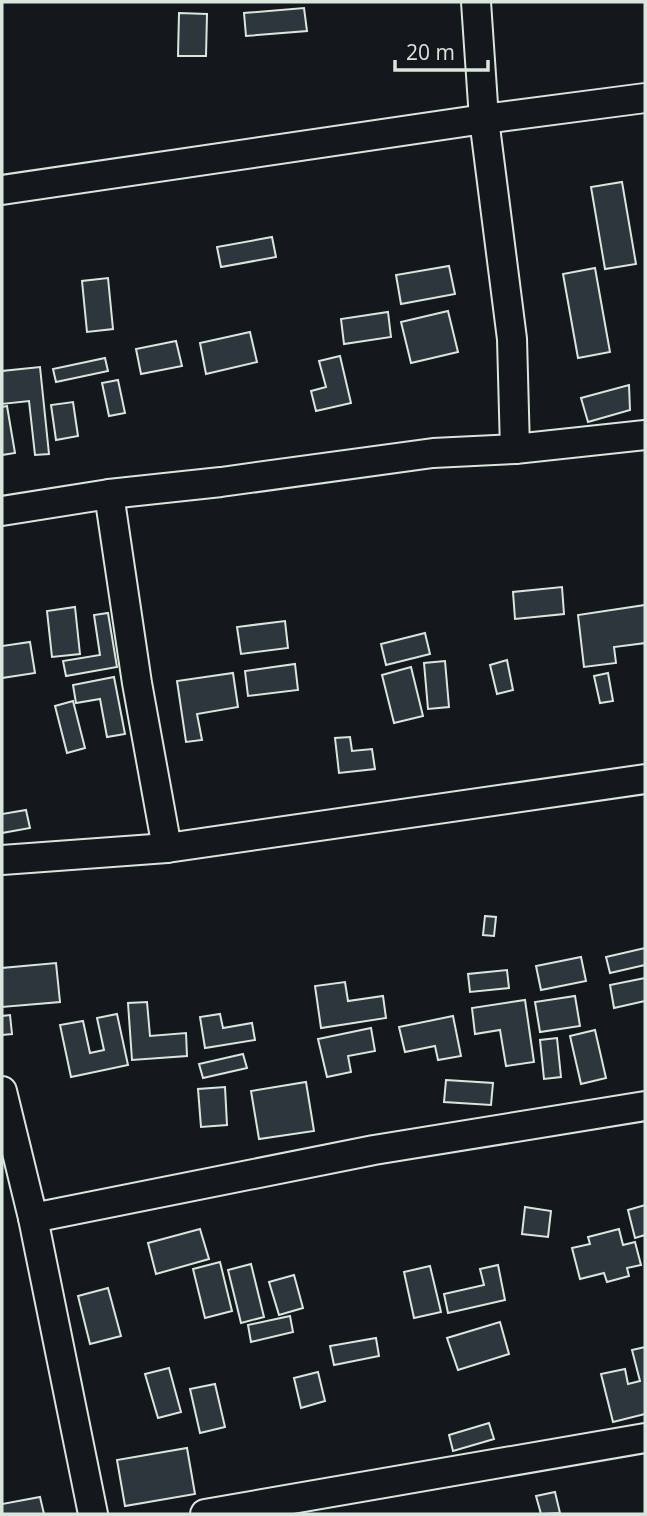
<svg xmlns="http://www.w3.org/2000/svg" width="647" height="1516" font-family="'Open Sans',sans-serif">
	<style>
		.building { fill: #2c363c; stroke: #d8e6dc; stroke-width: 2 }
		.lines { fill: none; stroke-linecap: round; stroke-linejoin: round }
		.minor-casing { stroke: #d8e6dc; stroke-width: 32 }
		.minor { stroke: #14181c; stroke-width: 28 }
	</style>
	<rect width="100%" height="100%" fill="#14181c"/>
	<g class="building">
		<path d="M304,8l3,23 -61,5 -2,-23z"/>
		<path d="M179,13l28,1 -1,42h-28z"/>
		<path d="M622,182l14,82 -31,5 -14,-82z"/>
		<path d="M272,237l4,20 -55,10 -4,-20z"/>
		<path d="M449,266l6,28 -54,10 -5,-29z"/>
		<path d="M595,268l15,84 -32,6 -15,-84z"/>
		<path d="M108,278l5,51 -26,3 -5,-51z"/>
		<path d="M448,311l10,41 -47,11 -10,-41z"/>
		<path d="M388,312l3,25 -47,7 -3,-25z"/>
		<path d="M250,332l7,30 -51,12 -6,-31z"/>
		<path d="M176,341l6,25 -41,8 -5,-25z"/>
		<path d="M340,356l11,47 -35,8 -5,-20 15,-4 -7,-26z"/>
		<path d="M105,358l3,13 -52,11 -3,-13z"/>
		<path d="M40,367l9,87 -14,1 -6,-54 -27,3v-33z"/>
		<path d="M118,380l7,33 -16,3 -7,-33z"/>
		<path d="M629,385l1,25 -42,12 -7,-24z"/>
		<path d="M73,402l5,34 -22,4 -5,-35z"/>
		<path d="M7,406l8,47 -13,2v-48z"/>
		<path d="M562,587l2,27 -49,5 -2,-27z"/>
		<path d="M645,605v38l-31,4 2,16 -32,4 -6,-52z"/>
		<path d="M75,607l5,47 -28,3 -5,-46z"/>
		<path d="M108,613l9,54 -51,9 -3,-15 37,-6 -6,-40z"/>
		<path d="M285,621l3,27 -47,6 -4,-27z"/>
		<path d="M425,633l5,21 -44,11 -5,-21z"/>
		<path d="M30,642l5,31 -33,5v-32z"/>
		<path d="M507,660l6,30 -16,4 -7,-29z"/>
		<path d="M445,661l4,46 -21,2 -4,-46z"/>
		<path d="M295,664l3,26 -50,6 -3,-25z"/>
		<path d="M411,667l12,49 -29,7 -12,-48z"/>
		<path d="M233,673l5,34 -41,7 5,26 -16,2 -9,-61z"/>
		<path d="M608,673l5,28 -13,2 -6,-27z"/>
		<path d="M114,677l11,57 -18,3 -7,-38 -24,4 -3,-18z"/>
		<path d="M73,701l12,47 -18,5 -12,-47z"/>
		<path d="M350,737l2,14 20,-2 3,20 -36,4 -4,-35z"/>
		<path d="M26,810l4,18 -28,5v-19z"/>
		<path d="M485,916l11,1 -2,19 -11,-1z"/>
		<path d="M645,948v17l-35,8 -4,-16z"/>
		<path d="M581,957l5,24 -45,9 -5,-24z"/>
		<path d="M56,963l4,39 -58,5v-39z"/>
		<path d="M507,970l2,18 -39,4 -2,-18z"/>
		<path d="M645,978v23l-31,7 -4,-23z"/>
		<path d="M345,982l3,19 35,-5 3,22 -65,10 -6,-42z"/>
		<path d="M575,996l5,30 -40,6 -5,-30z"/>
		<path d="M525,1000l9,62 -28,4 -6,-36 -25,4 -3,-26z"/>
		<path d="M147,1002l3,34 36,-3 1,23 -55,4 -4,-57z"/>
		<path d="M117,1014l11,51 -57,12 -11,-52 23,-4 7,32 14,-3 -7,-32z"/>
		<path d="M220,1014l3,14 29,-5 3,17 -50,8 -5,-31z"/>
		<path d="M10,1015l2,19 -10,1v-19z"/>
		<path d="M453,1016l8,40 -23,4 -3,-14 -30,6 -6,-25z"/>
		<path d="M371,1028l4,23 -27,5 3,16 -24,5 -9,-38z"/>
		<path d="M595,1030l11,48 -25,6 -11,-48z"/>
		<path d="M557,1038l4,39 -17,2 -4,-39z"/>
		<path d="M243,1054l4,14 -44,10 -4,-14z"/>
		<path d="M446,1080l47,3 -2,22 -47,-3z"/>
		<path d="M306,1082l8,49 -55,8 -8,-48z"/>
		<path d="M225,1087l2,38 -26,2 -3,-38z"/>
		<path d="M645,1205v30l-10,3 -7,-28z"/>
		<path d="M525,1207l26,4 -3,26 -26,-3z"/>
		<path d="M200,1229l9,30 -53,15 -8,-31z"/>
		<path d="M619,1229l4,16 12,-3 6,23 -14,3 2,8 -22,6 -3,-9 -24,6 -8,-31 18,-4 -2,-7z"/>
		<path d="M220,1262l12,49 -27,7 -12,-49z"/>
		<path d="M251,1264l13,53 -23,6 -13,-53z"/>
		<path d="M498,1265l7,35 -57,13 -4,-19 40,-9 -4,-16z"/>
		<path d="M430,1266l11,46 -27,6 -10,-46z"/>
		<path d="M294,1275l9,33 -24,7 -10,-33z"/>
		<path d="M108,1288l13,48 -31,8 -12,-48z"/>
		<path d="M290,1316l3,16 -42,10 -3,-17z"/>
		<path d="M500,1322l9,32 -51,16 -11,-32z"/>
		<path d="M376,1338l3,18 -45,9 -4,-19z"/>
		<path d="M645,1347v67l-32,8 -12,-48 24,-5 3,15 12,-3 -8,-31z"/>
		<path d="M169,1368l12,44 -23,6 -13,-44z"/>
		<path d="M318,1372l7,29 -24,7 -7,-30z"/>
		<path d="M215,1384l10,43 -25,6 -10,-44z"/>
		<path d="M489,1423l5,16 -41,12 -4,-16z"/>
		<path d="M187,1448l8,46 -70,12 -8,-46z"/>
		<path d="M555,1492l5,21 -19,1 -5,-18z"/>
		<path d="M40,1497l4,17h-42v-10z"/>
	</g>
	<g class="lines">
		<g class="minor-casing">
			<g id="minor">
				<path d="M476,2l8,117 161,-21"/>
				<path d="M2,190l482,-71 28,220 3,110"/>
				<path d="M109,494l28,189 30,165"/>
				<path d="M2,511l107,-17 112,-12 212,-29 82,-4 130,-14"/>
				<path d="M2,860l165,-12 478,-69"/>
				<path d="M2,1091l31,127 60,296"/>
				<path d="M33,1218l341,-68 271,-44"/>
				<path d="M205,1514l440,-76"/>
			</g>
		</g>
		<use href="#minor" class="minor"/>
	</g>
	<rect width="647" height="1516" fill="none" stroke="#d8e6dc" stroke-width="7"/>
	<path d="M395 60v10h93v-10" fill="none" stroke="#d8e6dc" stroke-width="3.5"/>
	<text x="406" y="60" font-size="21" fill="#d8e6dc" stroke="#14181c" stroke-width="5" paint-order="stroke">20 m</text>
</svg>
